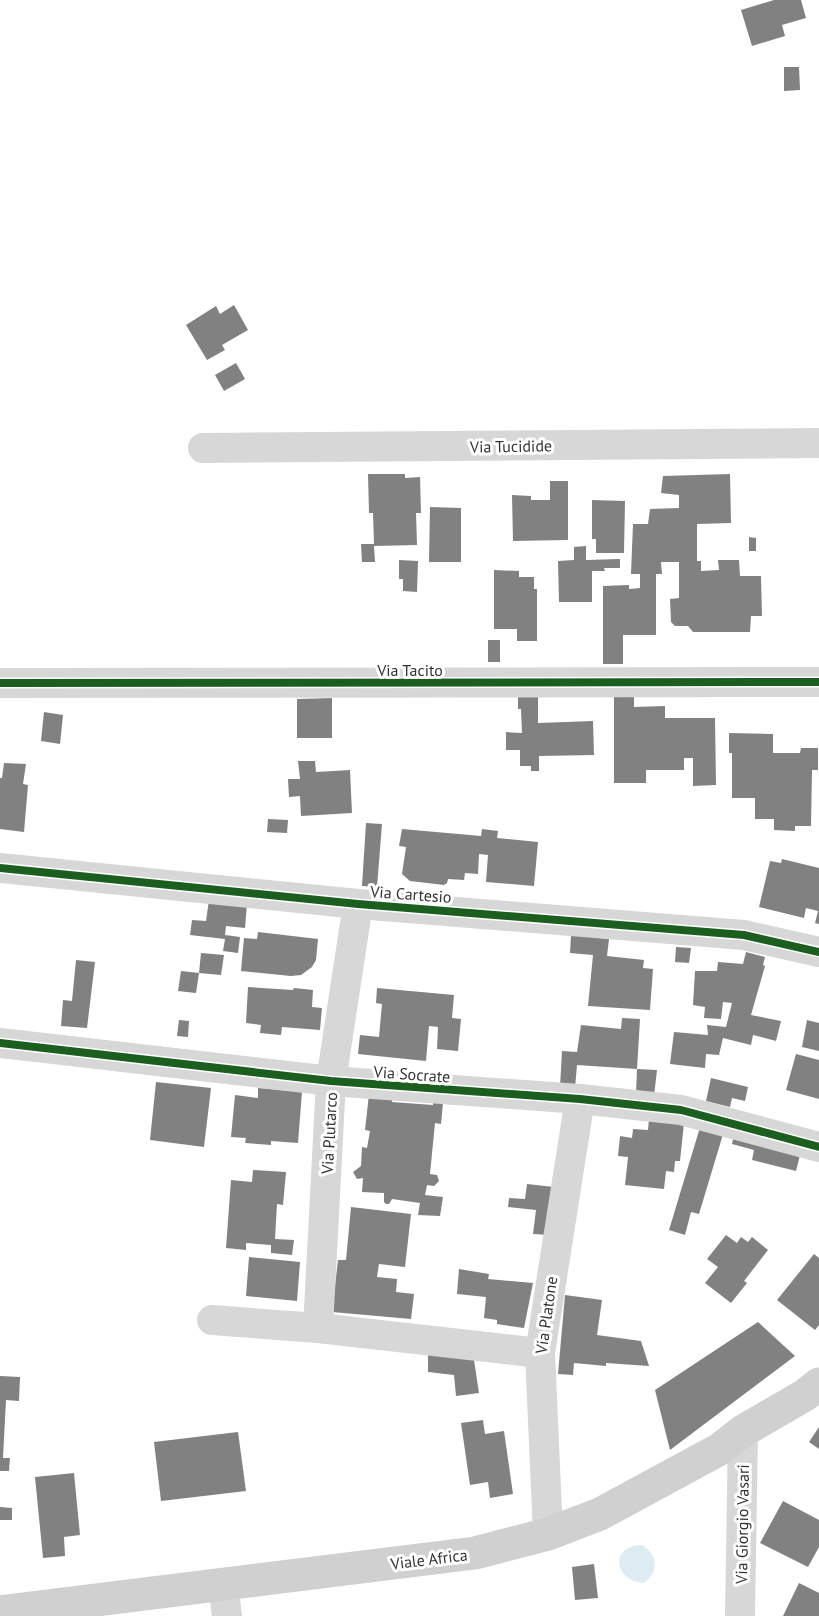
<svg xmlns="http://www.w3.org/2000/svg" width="819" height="1616" font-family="'PT Sans',sans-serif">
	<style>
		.water { fill: #ddebf3 }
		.building { fill: #818181 }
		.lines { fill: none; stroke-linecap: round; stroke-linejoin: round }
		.minor { stroke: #d7d7d7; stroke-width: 30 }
		.secondary { stroke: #d0d0d0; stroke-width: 33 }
		.cycleway-casing { stroke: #fff; stroke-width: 11 }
		.cycleway { stroke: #1b5e20; stroke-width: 8 }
		.labels { text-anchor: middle; stroke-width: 6; stroke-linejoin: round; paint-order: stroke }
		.street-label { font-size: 16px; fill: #333; stroke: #fff }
	</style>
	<rect width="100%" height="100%" fill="#fff"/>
	<path class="water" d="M642,1545c16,10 17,26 2,38 -30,-2 -35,-37 -2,-38z"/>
	<g class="building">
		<path d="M774,0h27l5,18 -24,7 3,11 -33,10 -11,-36z"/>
		<path d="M784,67h15l1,23 -16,1z"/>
		<path d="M234,305l14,25 -26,15 3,5 -18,10 -21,-35 30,-19 4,8z"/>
		<path d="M236,363l9,16 -21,12 -9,-16z"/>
		<path d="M368,474h37v4l15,-1 1,36h-5l1,32 -43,1 1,16h-13l-1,-18h13l-1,-31h-4z"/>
		<path d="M730,474l1,49 -34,1v37h4v10l18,-1 -1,-10h21l1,16h21l1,40h-11l-1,16h-57l-5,-6h-13l-4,-4 -1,-23 9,-1v-36h-18l1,12h-6v61h-33v29h-20v-78l26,-1v4l11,-1v-14h-9l2,-50h15l2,-15 29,-1v-13l-18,-2 2,-17z"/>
		<path d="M550,481h18v59l-55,1 -1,-46 19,1v4h19z"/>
		<path d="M592,500l33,1 -1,52h-28v-14h-4z"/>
		<path d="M430,507l31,1v54h-32z"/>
		<path d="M749,537l7,1v13h-7z"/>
		<path d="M586,546v14l34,-1v9h-16l1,3h-13v31h-33l-1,-41 16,-1v-13z"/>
		<path d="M399,560l19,1 -1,31 -14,-1v-12h-4z"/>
		<path d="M494,570l25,1v6h15v12h3v52h-20v-12h-23z"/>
		<rect x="488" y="640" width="12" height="22"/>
		<path d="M614,696h20v11l31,-1v12h50l1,67 -23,1v-28h-9v12h-38v13h-32z"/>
		<path d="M518,697h20v26l55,-2 1,34 -55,1v15h-8v-5h-11v-16h-14v-18l16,1 -1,-24h-3z"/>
		<path d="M332,698v40h-35v-39z"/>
		<path d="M44,712l19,3 -3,29 -19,-3z"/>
		<path d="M729,733l44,1v19h27l1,-5h17v22h-6l-1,56h-16v5l-21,-1v-11h-19v-21h-23v-45h-3z"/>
		<path d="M298,761h17l1,11 34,-2 2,43 -51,3 -1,-20 -11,1 -1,-18h12z"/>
		<path d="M4,763l22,1 -3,20 5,1 -4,47 -24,-3v-51h2z"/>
		<path d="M268,819l20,1 -1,13 -20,-1z"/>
		<path d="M366,823l16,1 -5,63 -15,-1z"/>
		<path d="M402,829l79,7 1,-7 16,2 -1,7 41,4 -4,44 -48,-4 2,-27 -9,-1 -1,20 -13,-1 -1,7 -16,-1 -1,4 -3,2 -34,-4 -8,-7 4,-27 -7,-1z"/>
		<path d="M782,859l37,9v56l-4,-1 3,-12 -12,-3 -2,10 -45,-11 11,-46 11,2z"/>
		<path d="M209,900l38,4 -2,24 -19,-2 -1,9 15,2 -2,16 -15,-2 2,-12 -35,-4 2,-15 14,1z"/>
		<path d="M258,932l60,7 -2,21 -4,7 -11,8 -10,1 -50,-5 3,-33 13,1z"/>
		<path d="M571,935l38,4 -2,17 37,4 -1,8 10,1 -3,41 -62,-4 5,-51 -23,-2z"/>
		<path d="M676,947l15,1 -2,15 -14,-1z"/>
		<path d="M746,952l19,5 -2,8 2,1 -14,49 30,6 -5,20 -23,-6 -2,10 -28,-7 -4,17 -13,-1 -1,14 -35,-4 4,-32 34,3 -1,-10 19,2 6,-24 -9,-1 -2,17 -17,-1 1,-11 -12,-2 2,-34h22l1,-9 25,2z"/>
		<path d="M201,953l23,2 -3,20 -22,-2z"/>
		<path d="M76,960l19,2 -8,66 -26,-2 2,-26 9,1z"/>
		<path d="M181,971l18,2 -3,20 -18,-2z"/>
		<path d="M248,987l45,3 1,-2 19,2 -1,17 10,1 -2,22 -38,-3 -1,8 -21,-2 1,-8 -15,-2z"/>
		<path d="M377,988l77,7 -2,23 9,1 -3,32 -21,-2 1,-22 -9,-1 -3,35 -68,-7 2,-19 19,2 3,-33 -6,-1z"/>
		<path d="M622,1018l18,1 -3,50 -60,-4 -2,23 -15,-1 2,-36 15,1 4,-27 40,4z"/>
		<path d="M179,1020l10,1 -1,16 -11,-1z"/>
		<path d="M807,1020l12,3v28l-17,-4z"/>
		<path d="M796,1054l23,6v39l-33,-9z"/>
		<path d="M637,1069l20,1 -3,26 -18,-2z"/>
		<path d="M711,1078l37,9 -3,14 -13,-3 -2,9 -24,-6z"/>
		<path d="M156,1082l55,6 -7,59 -54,-7z"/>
		<path d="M258,1088l44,4 -4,51 -27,-2v4l-26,-2 1,-5 -15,-1 4,-42 23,3z"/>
		<path d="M369,1094l24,2 -1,6 41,3v-3l10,1 -2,21 -6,-1 -5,51 7,1 2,6 -5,5 -7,-1 -2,10 18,2 -3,19 -22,-1 2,-12 -28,-4 -3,5h-3l-2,-2v-9l-22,-1 1,-14 -6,1 -4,-7 8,-6 1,-19 5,1 3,-17 -5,-1z"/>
		<path d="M649,1119l35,4 -4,38h-5l-1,11 -8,-1 -2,18 -39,-4 3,-28 -10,-1 2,-20 12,2 1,-9 15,1z"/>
		<path d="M701,1124l23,7 -25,83 -8,-2 -6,23 -16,-5z"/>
		<path d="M734,1134l67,17 -5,20 -44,-11 2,-10 -22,-6z"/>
		<path d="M253,1170l33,2 -3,33 -6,-1 -2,35 19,1 -2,15 -21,-2v-8l-25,-2v7l-20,-2 5,-68 21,2z"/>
		<path d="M527,1184l27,3 -5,48 -16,-1 3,-24 -28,-3 1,-9 16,1z"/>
		<path d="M351,1207l60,7 -6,53 -26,-3 -2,13 20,2 -1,13 18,2 -3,25 -79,-7 6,-52h8z"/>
		<path d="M726,1235l11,8 4,-6 7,5 4,-5 16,13 -24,31 3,2 -16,20 -26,-20 13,-16 -11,-8z"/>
		<path d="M814,1254l5,4v67l-4,5 -38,-30z"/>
		<path d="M249,1257l51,5 -3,39 -51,-5z"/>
		<path d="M459,1269l30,5 -1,5 45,4 -9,45 -27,-4v-4l-13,-2 2,-21 -29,-3z"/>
		<path d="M565,1295l37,5 -5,35 44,6 8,25 -43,-3v3l-32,-3 -1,12 -15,-1z"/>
		<path d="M758,1322l37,34 -125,94 -15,-60z"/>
		<path d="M428,1354l46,6 5,33 -23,3 -2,-21 -26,-3z"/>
		<path d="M0,1376l20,1 -1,24 -13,-1 -3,58h7l-1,13h-9z"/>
		<path d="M483,1420l2,14 19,-3 9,63 -23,4 -2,-16 -18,3 -9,-62z"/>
		<path d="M819,1427v22l-10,-7z"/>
		<path d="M238,1432l8,59 -85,10 -7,-59z"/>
		<path d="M74,1473l6,62 -16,2 1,19 -22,2 -8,-81z"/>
		<path d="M783,1501l36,19v27l-11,20 -48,-24z"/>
		<path d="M0,1507l12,1v12h-12z"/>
		<path d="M594,1564l4,34 -23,2 -3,-33z"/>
		<path d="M799,1583l20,10v23h-36z"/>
	</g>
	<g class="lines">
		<g class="minor">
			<path d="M203,448l616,-5"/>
			<path d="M0,683l819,-1"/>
			<path d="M0,868l358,36 386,31 75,17"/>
			<path d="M0,1043l331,38 249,18 101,11 138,37"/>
			<path d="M212,1320l106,8 222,25"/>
			<path d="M318,1328l13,-247 27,-177"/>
			<path d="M548,1534l-8,-181 40,-254"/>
			<path d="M223,1584l4,32"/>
			<path d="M740,1616l3,-185"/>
		</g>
		<path class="secondary" d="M0,1612l475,-59 73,-19 52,-20 120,-65 23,-18 62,-36 14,-11"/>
		<g class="cycleway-casing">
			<g id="cycleway">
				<path d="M0,683l819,-1"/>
				<path d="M0,868l358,36 386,31 75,17"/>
				<path d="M0,1043l331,38 249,18 101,11 138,37"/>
			</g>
		</g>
		<use href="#cycleway" class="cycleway"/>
	</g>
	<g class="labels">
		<g class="street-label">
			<text transform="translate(511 446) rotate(-1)" y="6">Via Tucidide</text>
			<text x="410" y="676">Via Tacito</text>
			<text transform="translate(411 894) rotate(4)" y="6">Via Cartesio</text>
			<text transform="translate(412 1074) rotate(4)" y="6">Via Socrate</text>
			<text transform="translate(329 1133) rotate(-87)" y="6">Via Plutarco</text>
			<text transform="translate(546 1315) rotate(-82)" y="6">Via Platone</text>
			<text transform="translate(742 1524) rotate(-89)" y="6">Via Giorgio Vasari</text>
			<text transform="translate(429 1559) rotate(-7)" y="6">Viale Africa</text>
		</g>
	</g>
</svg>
